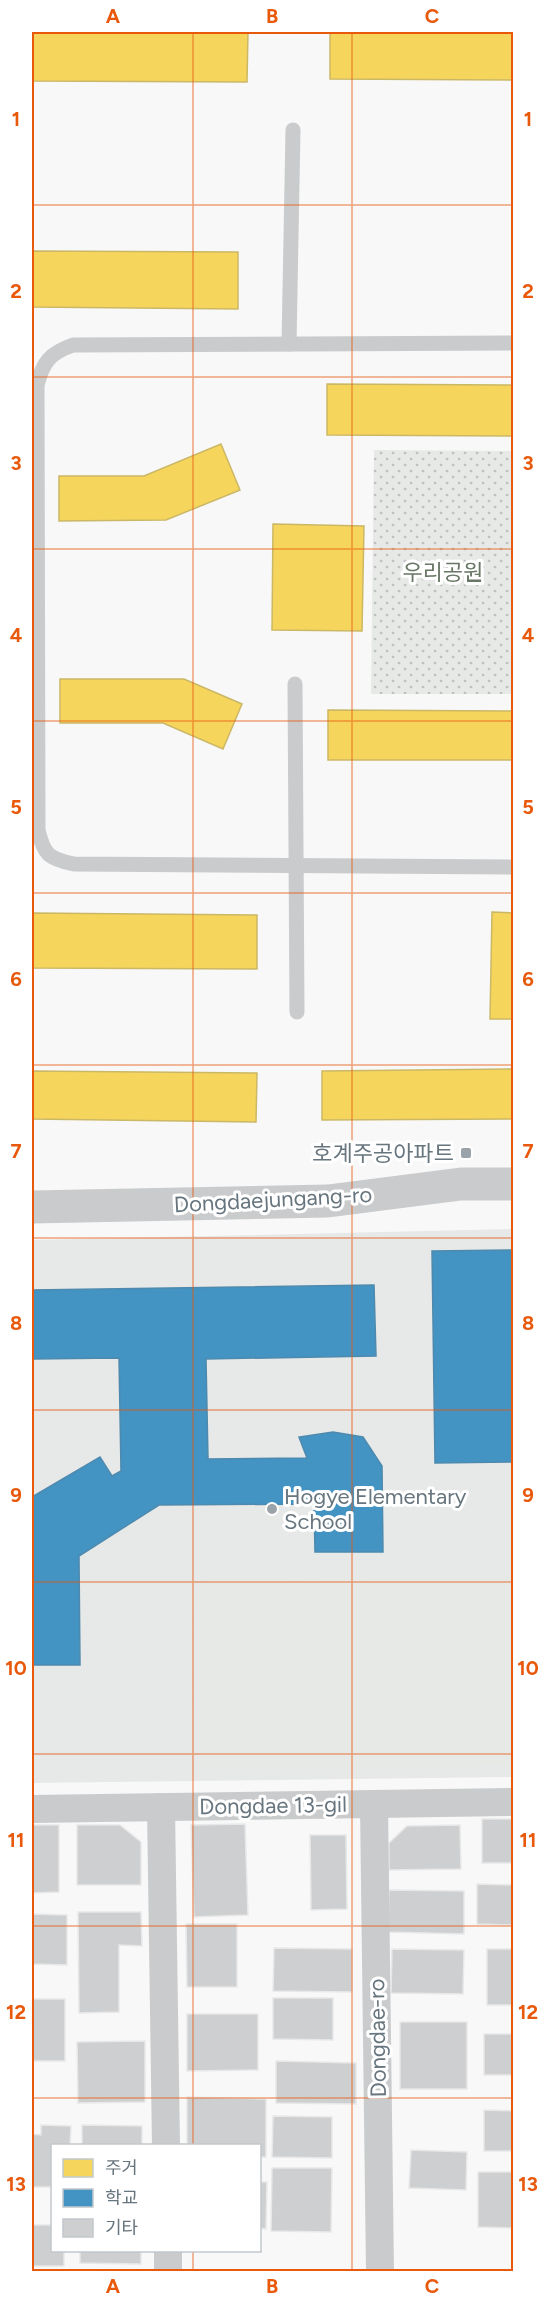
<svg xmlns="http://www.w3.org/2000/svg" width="545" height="2303" font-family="Figtree,'Noto Sans KR',sans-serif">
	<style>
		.built { fill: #e7e8e8 }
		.grass { fill: #e7e9e6 }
		.park { fill: url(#park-dots) }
		.homes { fill: #f6d55c; stroke: #cbb866; stroke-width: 1.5 }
		.schools { fill: #4393c3; stroke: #4e8aae; stroke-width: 1.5 }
		.building { fill: #cecfd0; stroke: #e8e8e8; stroke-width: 1.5 }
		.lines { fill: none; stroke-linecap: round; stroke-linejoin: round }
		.service { stroke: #c9cbcc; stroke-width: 15 }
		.minor { stroke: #c9cbcc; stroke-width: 28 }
		.tertiary { stroke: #c9cbcc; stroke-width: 33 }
		.grid { fill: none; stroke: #e8590c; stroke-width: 1.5; stroke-opacity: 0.55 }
		.poi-dot { fill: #9aa3a9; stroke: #fff; stroke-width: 2 }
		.labels { text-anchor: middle; stroke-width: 6; stroke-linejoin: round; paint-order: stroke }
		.park-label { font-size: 22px; fill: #697766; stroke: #fff }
		.poi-label { font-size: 22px; fill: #67757e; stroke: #fff; text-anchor: end }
		.street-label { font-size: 22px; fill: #67757e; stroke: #fff }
		.neatline { fill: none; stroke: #e8590c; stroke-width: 2 }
		.grid-label { font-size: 20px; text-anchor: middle; font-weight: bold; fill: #e8590c }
	</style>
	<defs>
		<pattern id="park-dots" width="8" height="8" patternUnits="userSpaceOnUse" patternTransform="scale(1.5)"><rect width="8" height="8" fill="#e7e9e6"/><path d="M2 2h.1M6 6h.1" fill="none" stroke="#bfc1c0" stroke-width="1.8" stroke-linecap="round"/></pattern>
	</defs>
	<rect width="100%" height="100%" fill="#f8f8f8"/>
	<path class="built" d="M513,1229v548l-481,6v-543z"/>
	<path class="grass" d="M513,1574v190l-312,6 -4,-182 15,-10z"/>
	<path class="park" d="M374,450l139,1v243h-142z"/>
	<g class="homes">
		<path d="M32,32h216l-1,50 -215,-1z"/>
		<path d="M330,32h184v48l-184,-1z"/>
		<path d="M32,251l206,1v57l-206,-2z"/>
		<path d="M327,384l187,1v51l-187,-1z"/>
		<path d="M221,444l19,46 -74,30 -107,1v-45h85z"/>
		<path d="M273,524l91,2 -2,105 -90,-1z"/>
		<path d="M60,679h124l58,25 -19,45 -60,-26h-103z"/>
		<path d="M328,710l186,1v49h-186z"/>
		<path d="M492,912l22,1v106h-24z"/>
		<path d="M32,913l225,2v54l-225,-1z"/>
		<path d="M514,1069v50l-192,1v-49z"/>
		<path d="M32,1071l225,2 -1,49 -224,-3z"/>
	</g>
	<g class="schools">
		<path d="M514,1250v212l-79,1 -3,-212z"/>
		<path d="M374,1285l2,71 -170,3 2,100 99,-1 -8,-21 34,-5 30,5 19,29 1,86h-68l-1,-48 -155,1 -80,51 1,109h-48v-168l68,-40 12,19 9,-5 -2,-113 -86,1 -1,-69z"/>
	</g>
	<g class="building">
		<rect x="482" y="1819" width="32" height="44"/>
		<path d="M245,1824l3,91 -54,2 -3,-92z"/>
		<path d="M32,1825h27v67l-27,1z"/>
		<path d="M77,1825h43l21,17v43h-64z"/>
		<path d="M460,1825l1,44 -72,1v-27l18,-17z"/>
		<path d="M310,1835h36l1,74 -36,1z"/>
		<path d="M477,1884l37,1v40l-37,-1z"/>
		<path d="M389,1890l75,1v43l-76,-2z"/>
		<path d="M78,1912h63l1,34 -23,-1v67l-40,1z"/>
		<path d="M32,1914l35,1v50l-35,-1z"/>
		<path d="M186,1924h51v63h-50z"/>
		<path d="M274,1948l78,1v43l-79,-1z"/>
		<path d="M392,1949l72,1 -1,44 -72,-1z"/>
		<rect x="487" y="1949" width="27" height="56"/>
		<path d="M273,1998h60v42l-60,-1z"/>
		<rect x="32" y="1999" width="33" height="62"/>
		<path d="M187,2014h71v56l-71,1z"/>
		<rect x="400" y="2022" width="67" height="67"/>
		<rect x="484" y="2034" width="30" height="41"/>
		<path d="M145,2041v61l-67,1 -1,-61z"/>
		<path d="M276,2061l80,2v41l-80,-1z"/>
		<path d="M187,2097l79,2v58h-6v-11h-73z"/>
		<path d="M484,2110l30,1v40h-30z"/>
		<path d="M273,2116l59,1v41l-60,-1z"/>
		<path d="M41,2125l30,1 -1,20h-18v41h-20v-53l9,1z"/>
		<path d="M82,2125l60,1v20h-60z"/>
		<path d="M411,2150l56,2 -1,38 -57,-2z"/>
		<path d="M272,2168h60l-1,64 -60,-1z"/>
		<path d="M478,2172h36v56l-36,-1z"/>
		<path d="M260,2182h7l-1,47 -6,-1z"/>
		<path d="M32,2225h20v25h12v16h-32z"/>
		<path d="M80,2250h61v14l-61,-1z"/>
	</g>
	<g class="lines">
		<g class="service">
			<path d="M514,343l-441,2c-23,8 -30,17 -36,40l1,445c6,25 11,29 36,34l440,3"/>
			<path d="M289,344l4,-214"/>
			<path d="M295,684l2,328"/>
		</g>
		<g class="minor">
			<path d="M374,1804l6,468"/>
			<path d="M161,1807l5,339"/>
			<path d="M32,1809l482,-7"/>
			<path d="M168,2250v22"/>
		</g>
		<path class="tertiary" d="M32,1207l296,-6 133,-17h53"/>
	</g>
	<path class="grid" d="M193,32v2114M352,32v2240M32,205h482M32,377h482M32,549h482M32,721h482M32,893h482M32,1065h482M32,1238h482M32,1410h482M32,1582h482M32,1754h482M32,1926h482M32,2098h482M193,2250v22"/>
	<g class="poi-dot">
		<rect x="460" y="1147" width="12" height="12" rx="3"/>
		<circle cx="272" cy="1509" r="6"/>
	</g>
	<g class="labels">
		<g class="park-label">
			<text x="443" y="580">우리공원</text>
		</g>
		<g class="poi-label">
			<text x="454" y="1161">호계주공아파트</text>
			<text x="284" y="1504" text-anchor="start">Hogye Elementary<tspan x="284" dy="25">School</tspan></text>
		</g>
		<g class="street-label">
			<text transform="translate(273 1199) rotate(-3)" y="8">Dongdaejungang-ro</text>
			<text transform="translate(273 1805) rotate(-1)" y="8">Dongdae 13-gil</text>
			<text transform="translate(377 2038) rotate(-91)" y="8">Dongdae-ro</text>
		</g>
	</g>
	<rect width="545" height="2303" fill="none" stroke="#ffffff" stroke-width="66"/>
	<rect x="51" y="2144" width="210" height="108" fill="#ffffff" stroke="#c2c8cb" stroke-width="1.5"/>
	<rect x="63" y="2159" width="30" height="18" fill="#f6d55c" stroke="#c2c8cb" stroke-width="1.5"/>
	<text x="105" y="2174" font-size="18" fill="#67757e">주거</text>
	<rect x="63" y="2189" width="30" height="18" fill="#4393c3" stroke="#c2c8cb" stroke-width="1.5"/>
	<text x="105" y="2204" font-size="18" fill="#67757e">학교</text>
	<rect x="63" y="2219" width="30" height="18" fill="#cecfd0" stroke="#c2c8cb" stroke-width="1.5"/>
	<text x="105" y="2234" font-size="18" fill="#67757e">기타</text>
	<rect x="33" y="33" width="479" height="2237" class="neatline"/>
	<g class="grid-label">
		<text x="113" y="23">A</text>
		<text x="272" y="23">B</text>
		<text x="432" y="23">C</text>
		<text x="16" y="126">1</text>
		<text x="528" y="126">1</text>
		<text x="16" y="298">2</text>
		<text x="528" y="298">2</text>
		<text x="16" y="470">3</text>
		<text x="528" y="470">3</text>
		<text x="16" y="642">4</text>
		<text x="528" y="642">4</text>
		<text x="16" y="814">5</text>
		<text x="528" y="814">5</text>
		<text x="16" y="986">6</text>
		<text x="528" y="986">6</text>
		<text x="16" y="1158">7</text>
		<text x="528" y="1158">7</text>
		<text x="16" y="1330">8</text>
		<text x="528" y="1330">8</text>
		<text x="16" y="1502">9</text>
		<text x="528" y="1502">9</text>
		<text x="16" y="1675">10</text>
		<text x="528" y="1675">10</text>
		<text x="16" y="1847">11</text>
		<text x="528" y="1847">11</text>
		<text x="16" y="2019">12</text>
		<text x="528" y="2019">12</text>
		<text x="16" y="2191">13</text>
		<text x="528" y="2191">13</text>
		<text x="113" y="2293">A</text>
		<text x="272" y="2293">B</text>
		<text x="432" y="2293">C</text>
	</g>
</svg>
